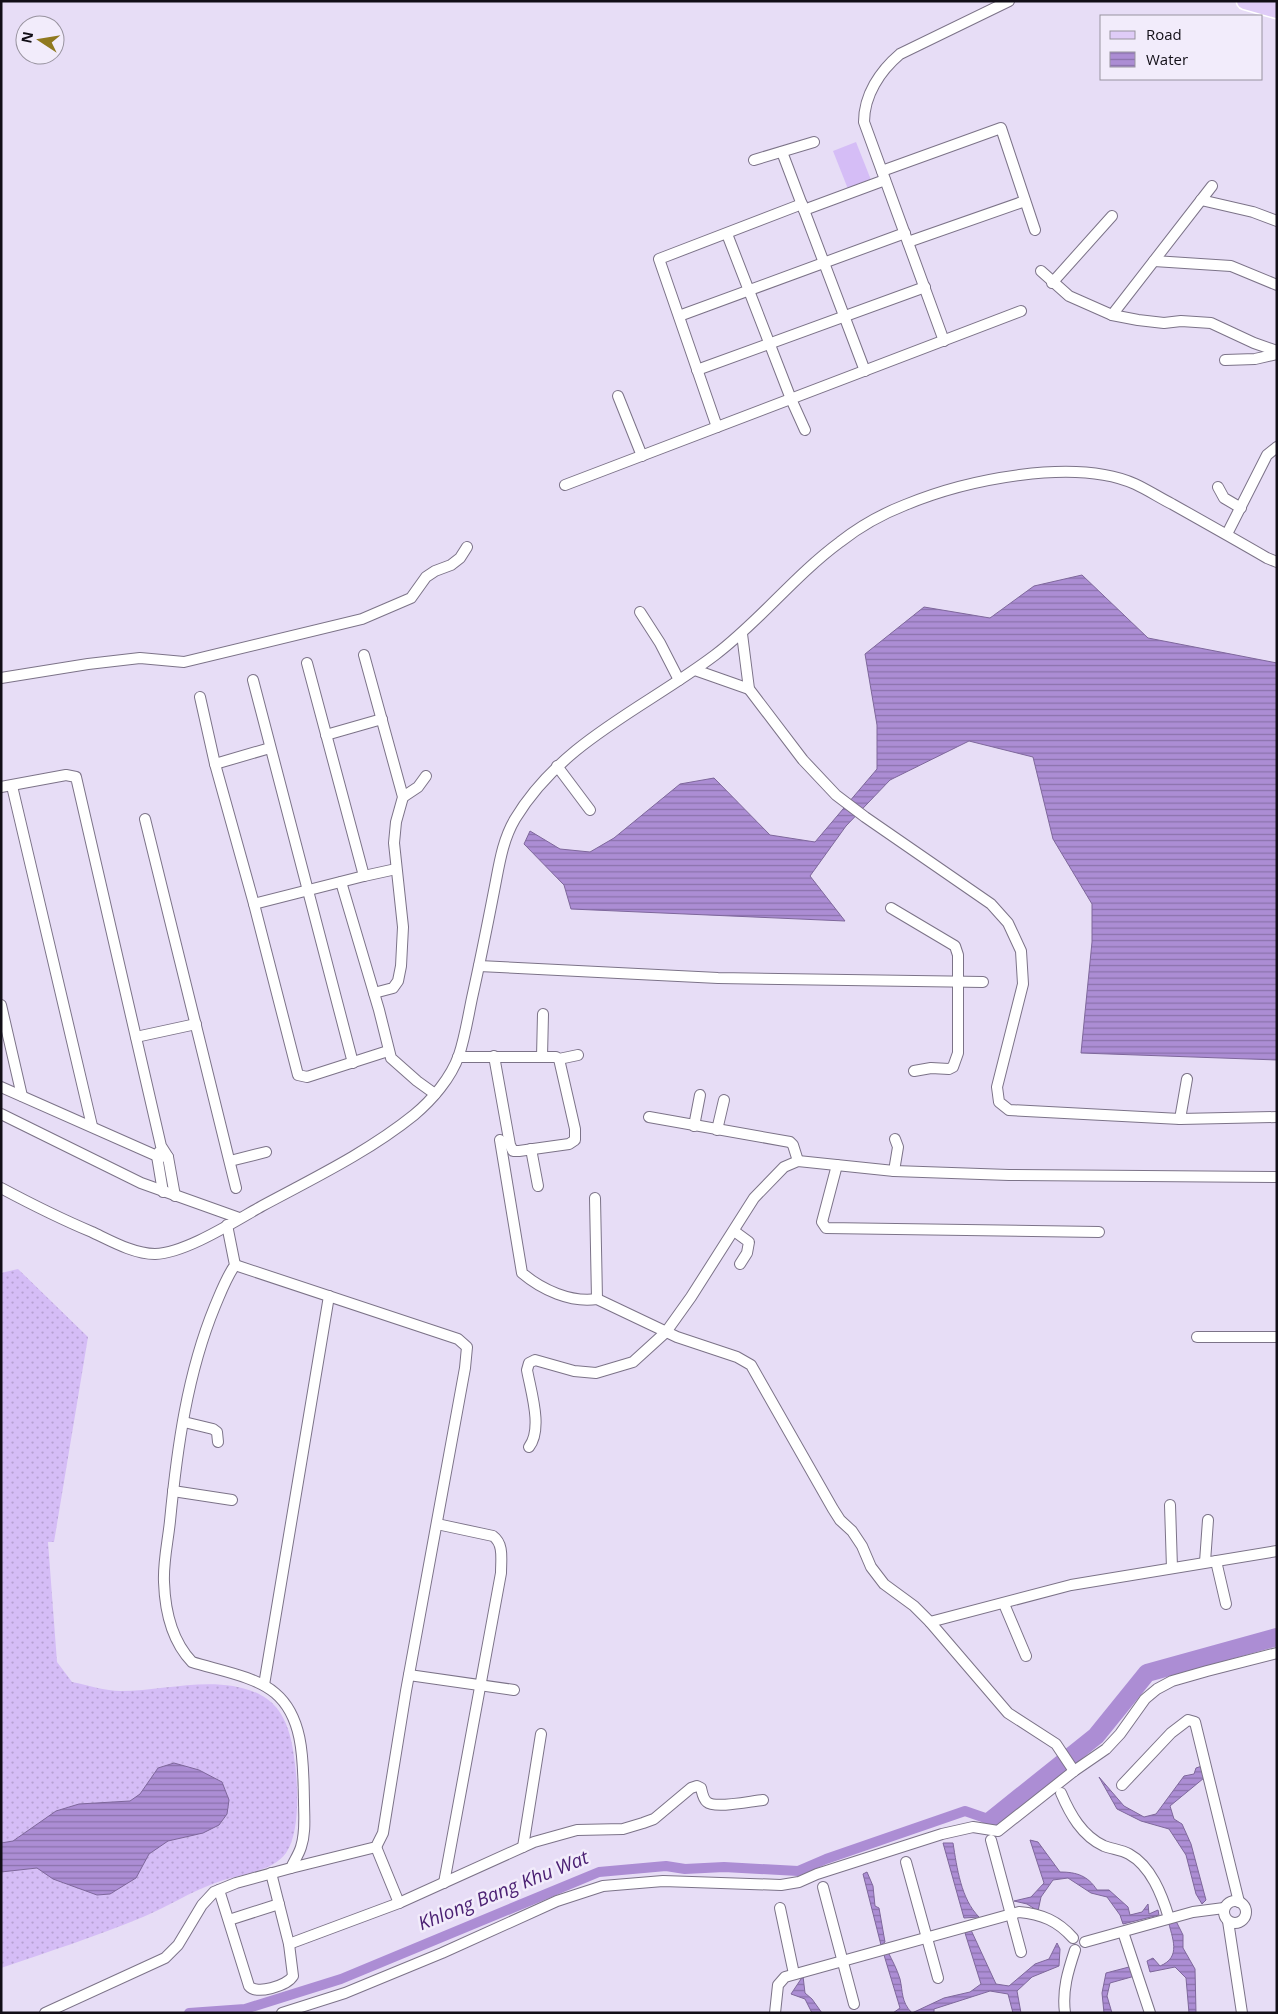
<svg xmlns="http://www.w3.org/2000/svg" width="1278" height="2014" font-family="'Open Sans',sans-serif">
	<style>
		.grass { fill: url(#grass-dots) }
		.garden { fill: #d5bdf6 }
		.water { fill: url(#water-rules); stroke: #7e679b }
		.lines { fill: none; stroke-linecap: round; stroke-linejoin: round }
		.canal { stroke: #ac8dd4; stroke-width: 10 }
		.river { stroke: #ac8dd4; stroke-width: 18 }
		.minor-casing { stroke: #7c7388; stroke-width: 12 }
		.primary-casing { stroke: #fff; stroke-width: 19 }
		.minor { stroke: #fff; stroke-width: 10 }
		.primary { stroke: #dfccf7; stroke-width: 16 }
		.labels { text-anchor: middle; stroke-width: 5; stroke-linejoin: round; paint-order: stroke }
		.water-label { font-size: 19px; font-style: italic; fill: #4b2073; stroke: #f2ecfb }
	</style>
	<defs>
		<pattern id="grass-dots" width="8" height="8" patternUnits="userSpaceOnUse" patternTransform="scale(1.25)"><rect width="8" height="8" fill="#d5bdf6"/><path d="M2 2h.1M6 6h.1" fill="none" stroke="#b6a1d2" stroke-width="1.8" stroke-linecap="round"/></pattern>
		<pattern id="water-rules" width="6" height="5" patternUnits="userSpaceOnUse" patternTransform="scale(1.25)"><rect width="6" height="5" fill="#ac8dd4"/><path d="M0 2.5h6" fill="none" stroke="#8b72ab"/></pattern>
	</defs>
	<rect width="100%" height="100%" fill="#e7ddf6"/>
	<path class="grass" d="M18,1269l70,68 -34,205h-6l9,120 15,20c16,3 33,9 49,9 45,0 95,-17 138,3 27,13 33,43 36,70 3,24 5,69 -9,89 -13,19 -50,22 -71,30 -25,9 -48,24 -72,34 -46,19 -95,35 -142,51v-695z"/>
	<path class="garden" d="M856,142l15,38 -23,9 -15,-38z"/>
	<g class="water">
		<path d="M1082,575l66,63 129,25v397l-196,-7 11,-111v-38l-39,-65 -20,-82 -64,-16 -79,39 -44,46 -36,50 35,45 -274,-12 -7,-24 -40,-41 6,-13 30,18 30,3 24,-14 66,-54 34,-6 56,57 45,7 62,-73v-44l-12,-71 59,-47 66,11 44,-32z"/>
		<path d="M174,1763l25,7 23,12 7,18 -2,14 -8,11 -16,8 -35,8 -19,13 -13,24 -26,16 -13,1 -44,-16 -16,-11 -36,4v-29l12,-2 43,-30 23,-7 51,-3 10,-7 18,-26z"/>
		<path d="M1202,1766l2,12 -34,28 4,13 8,5 9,20 15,56 -4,4 -6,-10 -10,-39 -17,-26 -28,-8 -24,-12 -18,-32 25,29 20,11 12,-3 28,-38 10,-2 2,-6z"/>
		<path d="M1030,1840l8,2 22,30c17,0 28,4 37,18h12l19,17 2,8 12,-3 6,-8 1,10 9,-4 1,5 -36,9 -3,-9 -13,-18 -16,-4 -23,-15 -15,2 -12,17 -3,14 -11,-7 -13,-3 17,-4 13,-14z"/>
		<path d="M943,1843h10c4,25 8,56 26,74l-15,1z"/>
		<path d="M867,1872l6,14 2,20 4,2 6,34 -4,3 -18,-71z"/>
		<path d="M1175,1919l8,16v13l12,21 1,44h-7l-3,-35 -11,-11 -25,5 -3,-11 6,-3 7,8c22,-9 12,-28 8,-46z"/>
		<path d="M971,1930l25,54 13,2 26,-22 14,-5 8,-16 3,6 -1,17 -27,11 -15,14 4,22h-8l-5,-19 -18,-3 -56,18v4h-41l7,-5 -16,-53 4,-3c4,8 9,17 12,27 3,13 1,23 12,34l32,-15 26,-6 11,-8 -16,-51z"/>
		<path d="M1129,1967l6,9 -25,7 -3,13 5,17h-8l-2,-20 4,-20z"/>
		<path d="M803,1976l2,17 7,6 10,14h-10l-7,-14 -14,-5z"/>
	</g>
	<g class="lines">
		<path class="canal" d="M189,2013l56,-4 96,-30 258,-107 67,-6 19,3 39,-2 74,4 28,-12 139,-48 26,9"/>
		<path class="river" d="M991,1820l105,-84 51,-63 130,-36"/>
		<g class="minor-casing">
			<g id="minor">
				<path d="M782,152l83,219"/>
				<path d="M754,160l60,-18"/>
				<path d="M882,171l119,-43 34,102"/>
				<path d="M1201,200l52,12 24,9"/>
				<path d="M804,210l81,-30"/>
				<path d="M727,234l64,165 14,31"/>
				<path d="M908,242l117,-41"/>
				<path d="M1154,261l77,5 46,19"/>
				<path d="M1041,271l28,25 43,19 26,5 26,3 17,-2 30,2 43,20 23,8"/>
				<path d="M1052,283l60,-67"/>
				<path d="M1112,315l100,-129"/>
				<path d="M679,316l226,-83"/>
				<path d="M944,341l-80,-219c0,-27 16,-51 36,-68l109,-53"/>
				<path d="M1225,360l30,-1 22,-5"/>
				<path d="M697,370l228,-83"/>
				<path d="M618,396l24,60"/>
				<path d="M717,427l-58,-168 143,-55"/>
				<path d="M565,485l456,-174"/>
				<path d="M1218,487l6,11 17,10"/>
				<path d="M1227,534l40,-79 10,-8"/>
				<path d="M640,612l20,31 19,37"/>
				<path d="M742,634l7,55 54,71 33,35 29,22 126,87 17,19 13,28 2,33 -26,103 2,15 10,8 171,9 97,-2"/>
				<path d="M364,655l39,142 -7,25 -2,21 9,84 -2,39 -3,15 -5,7 -19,5"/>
				<path d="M307,663l57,213"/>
				<path d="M695,670l54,19"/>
				<path d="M1,678l87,-14 52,-6 44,4 178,-43 49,-21 15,-21 9,-6 16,-6 9,-7 7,-11"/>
				<path d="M253,680l100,383"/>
				<path d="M200,697l15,67 39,140 44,171 9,2 81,-26"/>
				<path d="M326,735l56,-16"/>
				<path d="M215,764l55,-16"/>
				<path d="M557,766l33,44"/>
				<path d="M12,786l80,340"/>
				<path d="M1,787l65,-12 10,2 85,369 7,11 7,39"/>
				<path d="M403,797l15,-10 8,-11"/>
				<path d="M145,819l91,369"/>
				<path d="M341,882l38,128 12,48 26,23 18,13"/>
				<path d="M254,904l110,-28 32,-7"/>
				<path d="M891,908l64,38 3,9v98l-5,14 -4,2 -18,-1 -17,3"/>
				<path d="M479,966l239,12 265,4"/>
				<path d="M1,1005l21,91"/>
				<path d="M136,1037l60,-13"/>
				<path d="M494,1056l16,89 3,6h6l50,-7 6,-4v-11l-16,-70"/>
				<path d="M458,1057h98l3,2 19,-4"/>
				<path d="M542,1057l1,-43"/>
				<path d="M1,1087l156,69 11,1"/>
				<path d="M1,1114l140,69 98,35"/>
				<path d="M649,1117l141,25 3,3 5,16"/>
				<path d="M1180,1119l7,-40"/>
				<path d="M694,1126l6,-31"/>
				<path d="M717,1130l7,-30"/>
				<path d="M500,1140l22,133c20,17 49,30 75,26l80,38 60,20 14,8 82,144 7,11 12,11 10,15 9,21 13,17 30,22 16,16 78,91 48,31 18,27"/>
				<path d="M531,1149l7,37"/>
				<path d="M159,1152l-2,4 6,36"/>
				<path d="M230,1161l36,-9"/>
				<path d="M837,1165l-15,57 4,6 273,4"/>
				<path d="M894,1171l4,-24 -3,-8"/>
				<path d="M1,1188c30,16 60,31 91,44 19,9 42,22 63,22 31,-1 80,-33 107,-48 52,-28 106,-54 152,-91 18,-15 37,-37 45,-60 6,-18 9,-38 13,-57 8,-36 15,-71 22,-107 5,-25 8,-50 21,-72 47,-78 130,-111 200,-164 45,-34 79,-79 125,-113 19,-15 42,-28 65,-37 60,-25 169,-48 230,-21 13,6 25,14 37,20 32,18 64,36 95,54l10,4"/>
				<path d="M595,1198l2,101"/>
				<path d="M734,1231l15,11 -2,11 -7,11"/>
				<path d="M235,1265l223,74 9,8 -2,21 -59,323 -23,142 -7,14 -85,21"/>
				<path d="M1197,1337h80"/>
				<path d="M184,1422l29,7 4,3 1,10"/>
				<path d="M529,1447c14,-18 2,-55 -2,-77l2,-7 6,-3 39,11 22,2 37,-11 33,-30 25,-35 63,-99 30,-31 14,-6 96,10 115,4 268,2"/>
				<path d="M173,1491l59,9"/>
				<path d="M1170,1505l2,63"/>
				<path d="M437,1524l56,12c11,8 8,23 8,37l-57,310"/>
				<path d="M1216,1561l10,43"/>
				<path d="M1205,1562l3,-42"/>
				<path d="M1004,1604l22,52"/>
				<path d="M930,1622l141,-37 206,-34"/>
				<path d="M409,1675l105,15"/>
				<path d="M264,1685l65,-389"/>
				<path d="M1122,1785l49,-52 17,-13 7,2 44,180"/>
				<path d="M1061,1793c9,21 21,43 43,53 8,3 18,4 25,8 22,12 33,41 40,64"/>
				<path d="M991,1840l30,112"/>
				<path d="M376,1847l23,56"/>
				<path d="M523,1847l18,-113"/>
				<path d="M906,1862l32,116"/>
				<path d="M823,1887l31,117"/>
				<path d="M219,1890l30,96c7,9 38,0 44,-10l-4,-32 -18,-71"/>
				<circle cx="1235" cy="1912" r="11"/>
				<path d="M780,1908l14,66"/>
				<path d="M229,1920l50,-16"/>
				<path d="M1228,1921l14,92"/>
				<path d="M1123,1932l27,81"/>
				<path d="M1085,1942l108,-30 31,-4"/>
				<path d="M289,1944l110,-41 135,-61 43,-12 46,-1 20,-6 11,-4 37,-31 6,-2 4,2c1,4 2,11 6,14 8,7 44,-1 56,-2"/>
				<path d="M45,2013l120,-55 13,-13 24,-40 12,-13 22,-9 55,-15c3,-7 8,-14 10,-21 5,-15 3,-31 3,-46 -1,-36 1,-83 -29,-108 -20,-17 -58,-23 -83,-31 -21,-22 -27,-51 -28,-80 -1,-20 4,-41 6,-61 7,-72 17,-147 45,-215 6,-14 11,-28 20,-41l-8,-40"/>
				<path d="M282,2013l63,-20 97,-40 115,-52 46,-15 60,-5 118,4 18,-3 18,-8 125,-40 31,-7 25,4 76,-60 32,-22 14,-15 25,-35 12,-10 15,-8 35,-10 70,-18"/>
				<path d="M775,2013l3,-28 7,-8 234,-65c23,2 39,9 54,26"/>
				<path d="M1065,2013c-3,-23 3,-42 10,-63"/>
			</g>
		</g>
		<g class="primary-casing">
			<path id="primary" d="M1245,1l32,9"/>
		</g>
		<use href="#minor" class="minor"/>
		<use href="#primary" class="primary"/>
	</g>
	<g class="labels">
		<g class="water-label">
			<text transform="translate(503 1890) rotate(-22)" y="7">Khlong Bang Khu Wat</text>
		</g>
	</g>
	<rect width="1278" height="2014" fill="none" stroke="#110e16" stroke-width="5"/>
	<rect x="1100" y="15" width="162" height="65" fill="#f2ecfb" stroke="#98939f"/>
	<rect x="1110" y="31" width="25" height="8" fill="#dfccf7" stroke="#98939f"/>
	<text x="1146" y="40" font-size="15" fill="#110e16">Road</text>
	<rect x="1110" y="52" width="25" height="15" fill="url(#water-rules)" stroke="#98939f"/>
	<text x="1146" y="65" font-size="15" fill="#110e16">Water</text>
	<g transform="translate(40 40) rotate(282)"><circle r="24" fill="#f2ecfb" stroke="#98939f"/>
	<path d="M0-4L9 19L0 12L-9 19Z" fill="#90791f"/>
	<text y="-8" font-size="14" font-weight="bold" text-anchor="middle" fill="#110e16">N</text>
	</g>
</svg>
